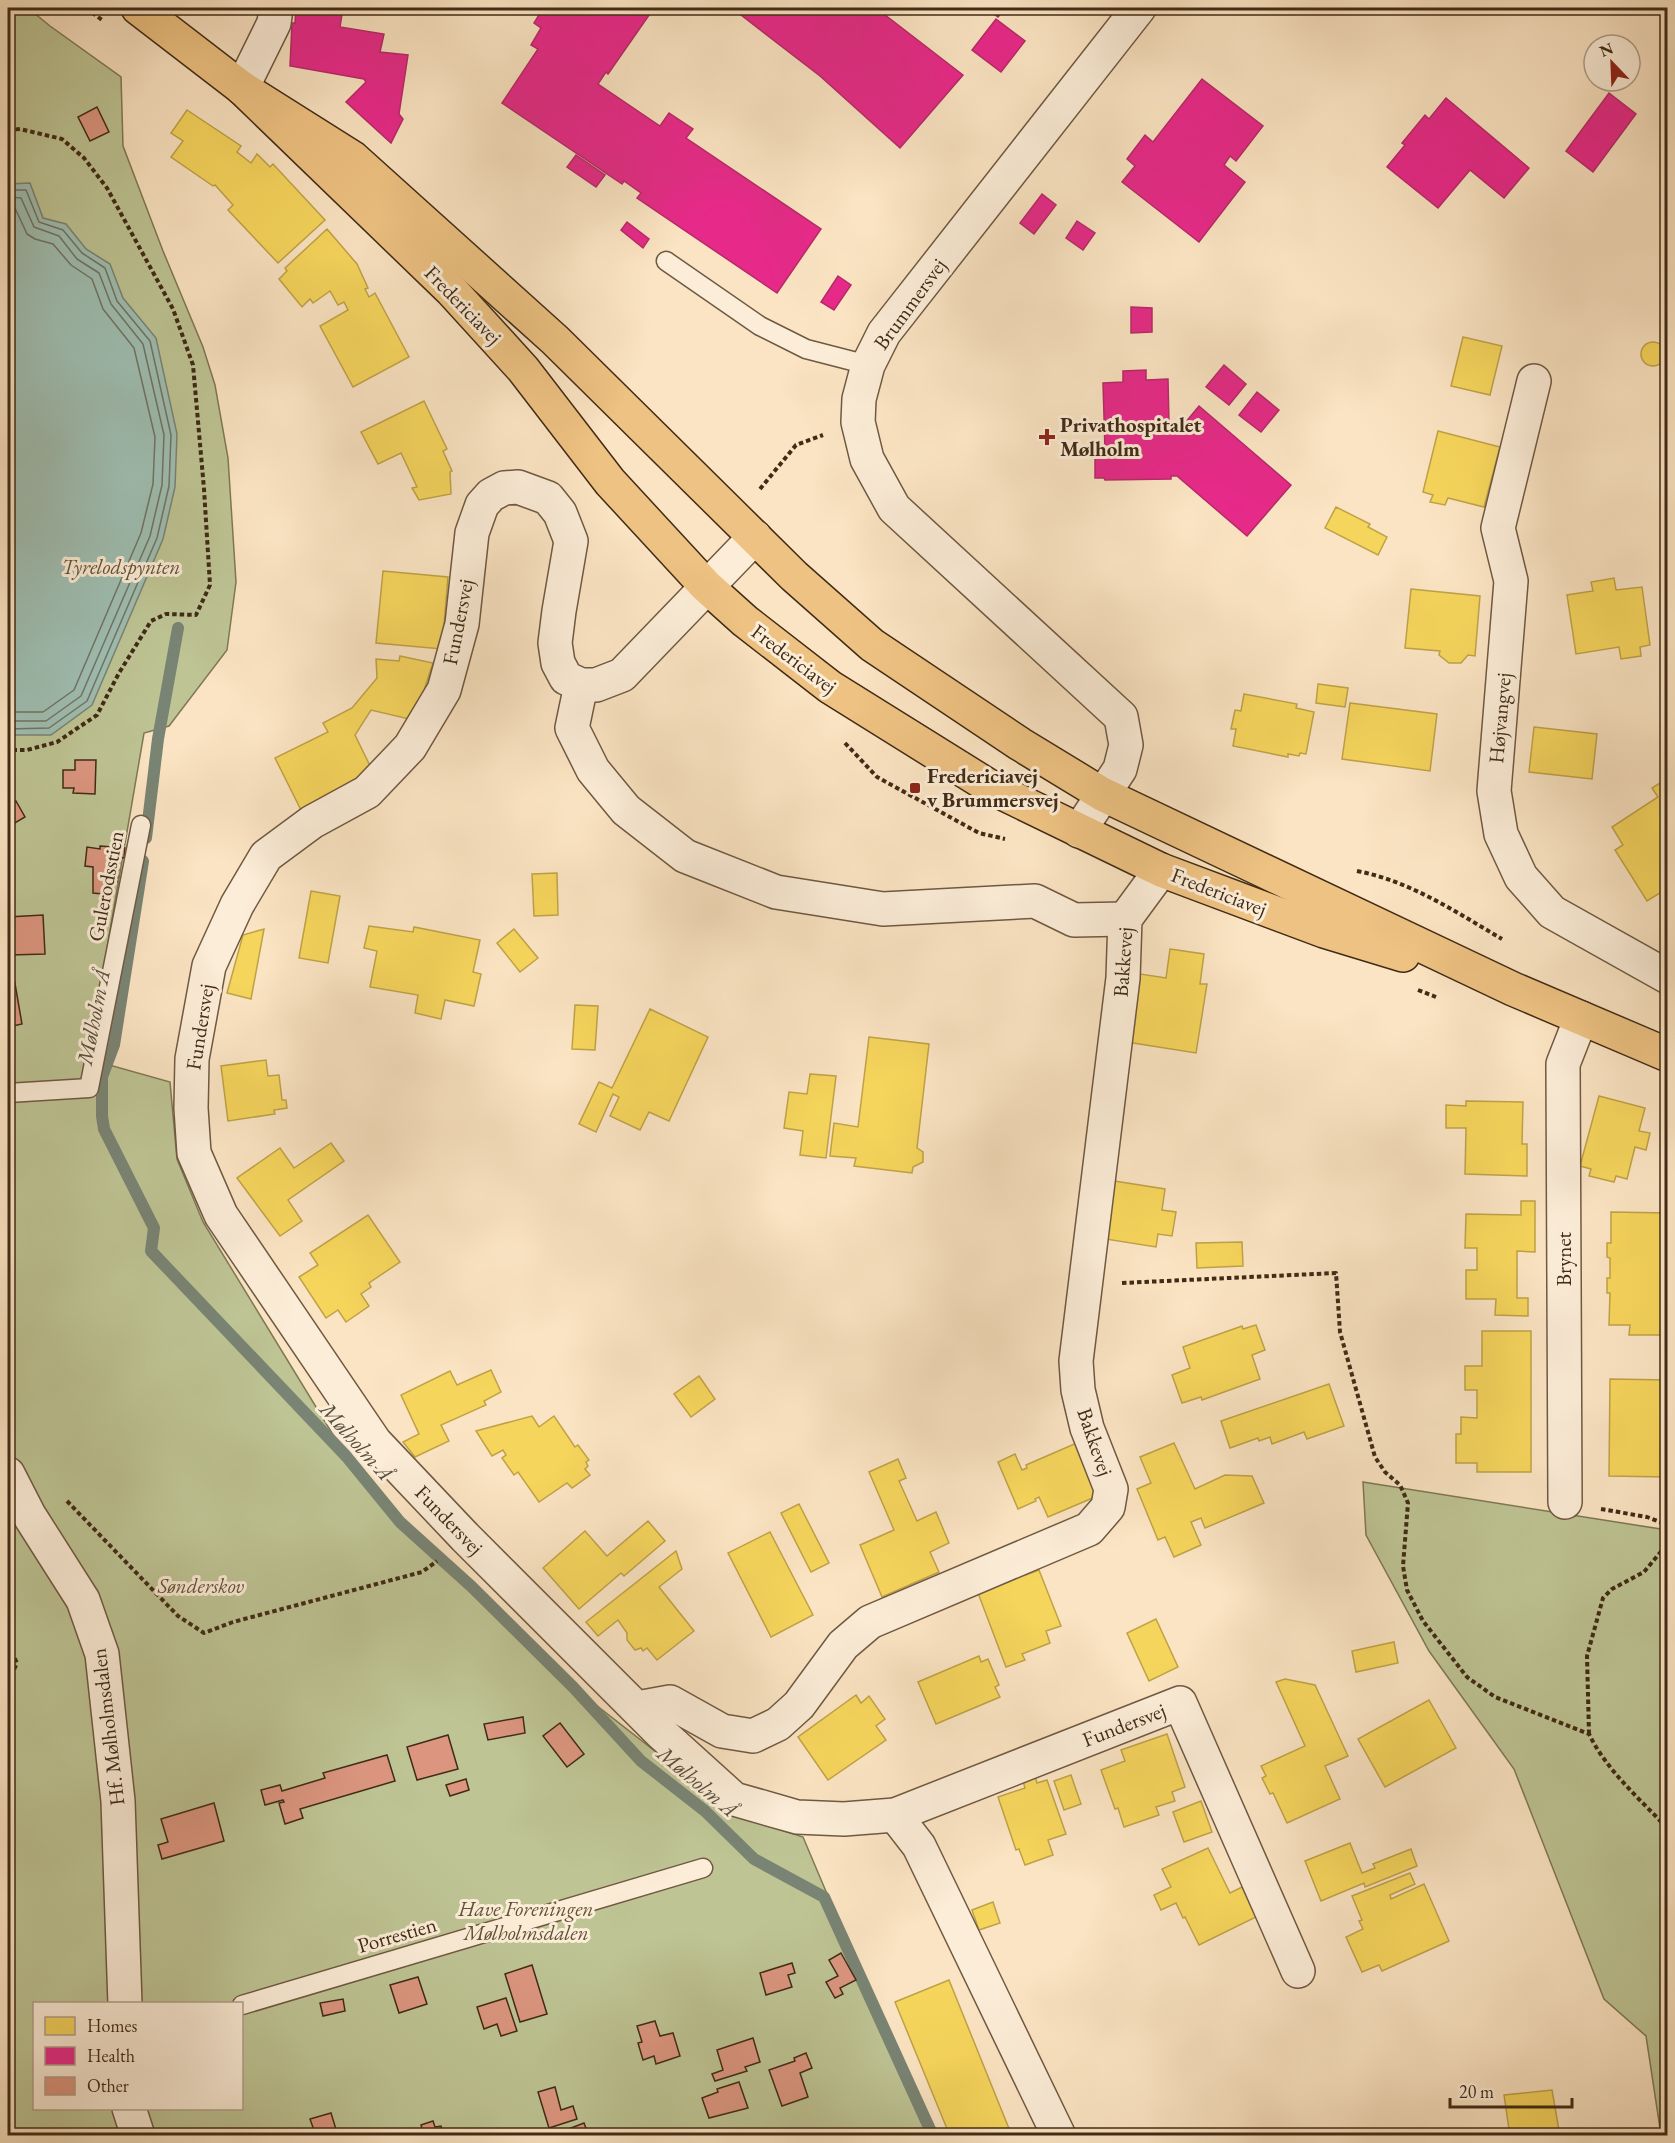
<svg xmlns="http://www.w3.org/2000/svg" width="1675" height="2143" font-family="'EB Garamond',serif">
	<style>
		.green { fill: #bec494; stroke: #7f7855; stroke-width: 1.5; fill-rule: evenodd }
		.water { fill: #9fbfb3; stroke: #798474; stroke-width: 1.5 }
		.homes { fill: #f6d55c; stroke: #bfa247; stroke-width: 1.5 }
		.health { fill: #e7298a; stroke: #b52a67; stroke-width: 1.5 }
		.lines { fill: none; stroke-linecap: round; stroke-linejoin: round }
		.shore { stroke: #707564; stroke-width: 1.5 }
		.stream { stroke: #798474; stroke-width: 12 }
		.building { fill: #dc9680; stroke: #402b16; stroke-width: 1.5 }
		.lane-casing { stroke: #6f5941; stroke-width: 21 }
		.street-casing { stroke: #6f5941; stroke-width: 36 }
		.primary-casing { stroke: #402b16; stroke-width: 36 }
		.path { stroke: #402b16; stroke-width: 4; stroke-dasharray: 4.5 3; stroke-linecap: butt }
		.lane { stroke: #fcedd8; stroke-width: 18 }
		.street { stroke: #fcedd8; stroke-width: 33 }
		.primary { stroke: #eec282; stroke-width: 33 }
		.poi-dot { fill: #8f2418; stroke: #fcedd8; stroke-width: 2 }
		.labels { text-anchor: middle; stroke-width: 6; stroke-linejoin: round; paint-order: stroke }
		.street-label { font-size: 21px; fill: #402b16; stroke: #fcedd8 }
		.poi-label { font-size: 21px; font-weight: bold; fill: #402b16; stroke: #fcedd8; text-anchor: start }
		.park-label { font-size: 21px; font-style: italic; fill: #605136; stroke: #fcedd8 }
		.water-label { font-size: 22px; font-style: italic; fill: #58503d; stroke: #fcedd8 }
	</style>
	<rect width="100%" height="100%" fill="#fbe4c3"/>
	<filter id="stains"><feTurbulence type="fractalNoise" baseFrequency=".00333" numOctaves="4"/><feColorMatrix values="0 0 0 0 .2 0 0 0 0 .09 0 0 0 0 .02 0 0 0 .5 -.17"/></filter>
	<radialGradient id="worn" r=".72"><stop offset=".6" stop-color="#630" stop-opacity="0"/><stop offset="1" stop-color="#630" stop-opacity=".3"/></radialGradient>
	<g class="green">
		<path d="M8,8h20l22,18 71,51 2,69 40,105 40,96 12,38 13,73 8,124 -9,68 -58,76 -25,7 -56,326 82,23 7,77 26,63 143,234 54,66 72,65 101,100 165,129 65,21 126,298 -921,1zM34,2004h208v104h-208z"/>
		<path d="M1363,1482l304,48v605h-6l-15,-99 -42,-37 -90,-230 -85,-118 -63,-116z"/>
	</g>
	<path class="water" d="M30,183l13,35 23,6 20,25 24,15 13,34 33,40 21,96 -2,53 -12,52 -71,166 -41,30h-41l-2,-1v-550z"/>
	<g class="homes">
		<path d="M187,110l54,36 -4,6 14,11 6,-9 13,13 3,-3 52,56 -47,43 -50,-53 5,-5 -18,-20 -2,1 -42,-29 12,-16 -12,-8z"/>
		<path d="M327,229l30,35 11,24 -3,1 4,8 6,-4 34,64 -56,30 -33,-61 28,-16 -4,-8 -6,3 -8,-14 -17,12 -3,-4 -8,8 -23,-28 8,-8 -2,-3z"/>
		<path d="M1463,337l39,9 -12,49 -39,-9z"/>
		<circle cx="1653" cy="354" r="12"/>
		<path d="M424,401l23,48 -4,2 9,20 -2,1 1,22 -32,6 -7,-12 5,-1 -16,-34 -23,11 -17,-32z"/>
		<path d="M1438,431l62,16 -16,60 -36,-9 -3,7 -15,-3 3,-7 -10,-3z"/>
		<path d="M1336,507l34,17 -2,3 19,10 -9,18 -53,-27z"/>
		<path d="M383,571l65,6 -6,72 -66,-6z"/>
		<path d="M1614,578l2,12 26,-3 8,58 -10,2 1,9 -20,3 -2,-12 -43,7 -9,-59 26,-4 -2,-9z"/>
		<path d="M1411,589l69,7 -5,60 -7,-1 -7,8h-12l-10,-8 1,-4 -35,-3z"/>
		<path d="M400,656l33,7 -8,24 7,2 -23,30 -38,-9 -16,25 20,41 -73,36 -27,-54 53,-26 -5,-9 29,-15 25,-30 -1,-19 23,2z"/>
		<path d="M1318,684l30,4 -3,19 -29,-4z"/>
		<path d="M1244,694l53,10 -1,4 18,4 -8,42 -6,-1 -1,3 -11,-2v3l-55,-11 3,-17h-5l4,-19 6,1z"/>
		<path d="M1350,703l87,11 -7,57 -88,-12z"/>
		<path d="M1534,727l63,7 -5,45 -63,-7z"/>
		<path d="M1668,778v110l-21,13 -32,-51 8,-5 -11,-18 46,-30 -6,-9z"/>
		<path d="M557,873l1,42 -24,1 -2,-42z"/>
		<path d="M311,891l29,5 -12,67 -29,-5z"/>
		<path d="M369,926l44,6 1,-5 66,13 -7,32 8,2 -7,32 -29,-6 -4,19 -26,-6 3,-18 -48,-8 7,-36 -13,-3z"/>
		<path d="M264,929l-13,70 -24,-6 16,-58z"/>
		<path d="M514,929l24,29 -18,14 -23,-29z"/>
		<path d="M1170,949l34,5 -4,30h7l-11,69 -69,-11 7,-69 32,5z"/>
		<path d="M575,1005l23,1 -3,44 -23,-1z"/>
		<path d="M650,1009l58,28 -39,84 -20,-9 -9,18 -30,-14 9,-19 -6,-3 -17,38 -17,-8 20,-42 13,6z"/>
		<path d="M869,1037l60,7 -12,104 6,4v10l-10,5 -1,6 -58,-7 2,-8 -26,-2 4,-33 24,4z"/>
		<path d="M266,1060l2,16 11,-1 3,25h4l1,8 -13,2 1,4 -47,7 -7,-55z"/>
		<path d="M810,1074l26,2 -10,82 -26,-3 3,-24 -19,-3 5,-36 18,2z"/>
		<path d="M1599,1096l46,12 -6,23 11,2 -4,17 -11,-3 -8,32 -11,-3 -2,6 -25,-6 2,-7 -11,-3z"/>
		<path d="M1466,1101l57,1 -1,42h5v32l-62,-2 1,-46h-20v-23l20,1z"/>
		<path d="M331,1143l13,18 -56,39 14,21 -22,15 -43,-58 43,-30 14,20z"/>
		<path d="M1108,1180l57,9 -3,21 14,2 -4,24 -14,-2 -2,13 -57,-9z"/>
		<path d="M1521,1201h14v51l-18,-1v47h11v18l-33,-1 1,-16h-30v-29h11v-22h-12l1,-34 55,1z"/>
		<path d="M1611,1212l57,1 -1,122h-38l1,-10h-21l1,-32h-3v-15h3v-20l-3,-1v-14h4z"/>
		<path d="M368,1215l32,47 -31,21 2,4 -10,7 8,12 -23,16 -8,-12 -12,8 -27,-41 19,-12 -8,-12z"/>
		<path d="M1242,1242l1,24 -46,2 -1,-25z"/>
		<path d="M1256,1325l9,25 -13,5 8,24 -58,21 -1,-3 -19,6 -10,-28 18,-7 -7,-21 59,-21 1,3z"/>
		<path d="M1482,1331h49v141h-54v-9h-21v-29h5v-17l16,1v-28h-12v-24h17z"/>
		<path d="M491,1370l10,22 -17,9 2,4 -45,20 8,16 -34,16 -12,-15 16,-8 -18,-39 49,-24 7,14z"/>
		<path d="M699,1376l16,23 -24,18 -17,-23z"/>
		<path d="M1610,1379l58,1v97l-59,-1z"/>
		<path d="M1329,1384l15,42 -37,13 -3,-7 -32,12 -2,-7 -11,4 -1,-3 -28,10 -9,-27z"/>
		<path d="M532,1416l7,11 15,-11 21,31 3,-2 11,15 -3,2 2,4 -3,3 5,6 -18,13 -5,-5 -28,19 -21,-30 -4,3 -12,-17 4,-3 -3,-5 -11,6 -16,-25z"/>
		<path d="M1079,1442l23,52 -54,23 -9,-20 -4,2 1,2 -18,8 -20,-47 17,-8 7,16 5,-2 -1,-3z"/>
		<path d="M1174,1443l21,46 30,-14 27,1 12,27 -59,25 -4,-10 -10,4 10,23 -27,12 -9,-20 -7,3 -21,-51 14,-6 -11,-26z"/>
		<path d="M898,1459l8,19 -7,3 18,40 19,-9 13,31 -19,9 9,20 -57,25 -22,-52 34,-15 -25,-58z"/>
		<path d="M799,1504l30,59 -18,9 -30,-59z"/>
		<path d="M648,1521l17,20 -41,35 -3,-3 -42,36 -36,-41 42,-37 22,25z"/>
		<path d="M770,1532l43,83 -42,22 -43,-84z"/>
		<path d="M676,1551l6,18 -23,18 35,44 -37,29 -10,-12 -4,3 -2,-3 -6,2 -8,-10v-7l-9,-13 -20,16 -12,-14z"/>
		<path d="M1039,1570l22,56 -15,5 4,12 -28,11 3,6 -19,7 -28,-74z"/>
		<path d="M1156,1619l22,48 -29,14 -22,-48z"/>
		<path d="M1394,1642l4,21 -42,9 -4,-21z"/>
		<path d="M979,1656l2,6 7,-3 11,26 -4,2 5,10 -64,27 -18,-42z"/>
		<path d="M1285,1679l30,6 33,71 -23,10 15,33 -53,24 -14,-30 -3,1 -8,-16 4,-2 -5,-10 44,-20 -29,-64z"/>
		<path d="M856,1695l5,8 8,-7 16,23 -9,7 10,14 -58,40 -30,-43z"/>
		<path d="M1429,1700l27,48 -71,39 -27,-48z"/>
		<path d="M1167,1734l18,53 -13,5 3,9 -19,6 3,8 -35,12 -6,-19 -3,1 -14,-39 24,-9 -4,-11z"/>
		<path d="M1071,1775l10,29 -17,6 -10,-29z"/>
		<path d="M1035,1776l2,7 10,-3 19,54 -18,6 5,15 -28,10 -6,-16 -3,1 -18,-53 27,-9 -2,-7z"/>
		<path d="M1201,1801l11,31 -28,10 -11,-30z"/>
		<path d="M1350,1843l12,30 13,-5 -2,-4 38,-15 6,17 -52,21 -1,-4 -43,18 -16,-40z"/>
		<path d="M1208,1848l22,45 12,-6 14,30 -57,28 -14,-28 -2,1 -7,-15 -15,7 -7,-15 17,-8 -9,-18z"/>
		<path d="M1410,1873l5,11 -25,11 1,4 33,-15 25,57 -67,30 -3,-6 -17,7 -16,-35 17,-8 -4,-8 3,-1 -10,-24z"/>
		<path d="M993,1902l7,21 -21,7 -7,-20z"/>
		<path d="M949,1980l63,156h-62l-55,-134z"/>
		<path d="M1552,2090l8,46h-50l-6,-41z"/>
	</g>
	<g class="health">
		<path d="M296,8h47l-3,19 44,7 -4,18 28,3 -9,59 4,5 -12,24 -45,-41 20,-20 -2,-3 -74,-13 2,-43h3z"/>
		<path d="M536,8h118l-46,66 -2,-2 -8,12 62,42 9,-13 24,16 -7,9 135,91 -44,64 -140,-95 4,-5 -17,-12 -2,3 -120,-81 36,-54 -7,-4 10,-17 -7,-5 5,-8 -6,-4z"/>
		<path d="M732,8h144l87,67 -63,73 -80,-72z"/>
		<path d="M986,8h20l-8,9z"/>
		<path d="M996,19l29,22 -24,31 -29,-22z"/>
		<path d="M1202,79l61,47 -27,35 -6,-5 -6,9 21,17 -46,60 -77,-60 13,-16 -8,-7 18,-24 8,7z"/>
		<path d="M1609,93l27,21 -43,58 -27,-21z"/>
		<path d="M1446,98l83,70 -25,30 -34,-28 -32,38 -51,-41 18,-22 -3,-2 23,-28 4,4z"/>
		<path d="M576,155l29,20 -9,12 -29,-20z"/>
		<path d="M1042,194l14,11 -22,29 -14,-11z"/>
		<path d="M1077,221l18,12 -12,17 -17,-12z"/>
		<path d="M627,222l22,17 -6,9 -22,-18z"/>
		<path d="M838,276l13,9 -17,25 -13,-8z"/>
		<path d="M1131,307l21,1v24l-21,1z"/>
		<path d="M1224,365l22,19 -17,21 -23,-18z"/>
		<path d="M1146,370v10l22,-1 1,44h16l14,-17 92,79 -44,51 -70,-60h-6v3l-66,1 -1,-2h-9v-28h10l-2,-67 20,-1v-11z"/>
		<path d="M1257,392l22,18 -18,22 -22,-17z"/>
	</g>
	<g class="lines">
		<g class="shore">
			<path d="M8,190h18l13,32 24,8 19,23 23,15 12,33 33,40 21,94 -2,51 -12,52 -70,163 -38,27 -41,1"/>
			<path d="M8,197l13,1 13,29 25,9 18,23 22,14 12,31 32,40 21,91 -2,50 -12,51 -69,160 -35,25h-38"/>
			<path d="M8,207l7,1 12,26 8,5 18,5 18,21 21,14 11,30 31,39 21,89 -2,47 -12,49 -67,157 -31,22h-35"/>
		</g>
		<g class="stream">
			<path d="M146,838l12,-99 20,-111"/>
			<path d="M143,861l-29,184 -12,32v39l2,13 50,99 -3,23 195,205 54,66 72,65 101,100 68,74 64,50 49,48 70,38 109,239"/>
		</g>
	</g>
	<g class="building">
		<path d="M97,107l12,25 -19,9 -12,-24z"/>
		<path d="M75,760h21l-1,34 -22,-1 1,-5h-11v-18h12z"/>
		<path d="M16,801l9,16 -17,10v-21z"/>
		<path d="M100,846l25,2 -1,10 -4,-1 -3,25h-3l-2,13 -19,-2v-26l-8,-1 2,-19 13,2z"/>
		<path d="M43,915l2,39 -35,1v-4h-2v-34z"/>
		<path d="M14,978l8,46 -14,3v-48z"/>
		<path d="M523,1717l2,16 -37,7 -4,-16z"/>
		<path d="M560,1723l24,31 -17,13 -24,-31z"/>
		<path d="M448,1735l10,34 -41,11 -10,-33z"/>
		<path d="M387,1755l8,26 -95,28 3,9 -18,6 -6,-21 5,-1 -1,-2 -18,5 -4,-15 19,-5 2,6 43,-13 -2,-5z"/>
		<path d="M466,1779l3,11 -19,6 -4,-11z"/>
		<path d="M214,1803l10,38 -62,18 -4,-14 10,-3 -7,-23z"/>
		<path d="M841,1953l15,27 -16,8 3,6 -8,4 -9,-16 12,-6 -9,-16z"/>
		<path d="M792,1963l3,10 -7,2 4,12 -26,8 -6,-22z"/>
		<path d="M532,1965l15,49 -27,8 -15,-48z"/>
		<path d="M418,1977l9,27 -28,9 -9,-28z"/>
		<path d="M506,1998l11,33 -16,5 -4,-12 -13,5 -7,-22z"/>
		<path d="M343,1999l2,12 -22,5 -3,-13z"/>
		<path d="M655,2021l5,15 13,-3 7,23 -24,8 -2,-8 -11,4 -5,-17 4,-1 -5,-16z"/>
		<path d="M753,2038l7,24 -15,5 2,4 -32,10 -3,-7 11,-4 -6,-20z"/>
		<path d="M806,2053l6,15 -12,5 8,24 -26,9 -13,-36 26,-9 -1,-3z"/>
		<path d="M739,2082l9,26 -39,10 -7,-20 16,-6 -1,-3z"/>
		<path d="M555,2087l6,23 12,-4 4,13 -28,9 -11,-36z"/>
		<path d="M331,2113l7,23h-22l-6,-17z"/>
		<path d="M433,2121l2,6 6,-1 2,10h-24l-1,-2 5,-2 -2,-7z"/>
		<path d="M584,2123l5,13h-30l-1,-3z"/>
	</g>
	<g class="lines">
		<g class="lane-casing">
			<g id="lane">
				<path d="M666,261l94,65 46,23 62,16"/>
				<path d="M8,1093l81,-5 52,-263"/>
				<path d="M242,2005l461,-137"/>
			</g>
		</g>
		<g class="street-casing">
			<g id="street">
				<path d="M242,88l32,-65 2,-15"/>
				<path d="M1534,381l-36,147 13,53 -17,210 7,43 20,43 31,35 116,65"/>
				<path d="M755,537l-133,138 -26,10h-15l-15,-7 -8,-15 -3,-20 4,-32 12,-70 -11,-28 -12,-15 -30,-11 -14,1 -13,7 -9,10 -10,28 -10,91 -18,66 -34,57 -43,45 -55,30 -46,34 -29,49 -28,61 -17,93 -1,49 3,45 27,62 154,227 90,95 196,196 73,66 63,18 47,2 51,-4 285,-112 118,268"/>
				<path d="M581,685l-9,43 21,42 33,40 59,46 91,36 107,17 152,-8 39,19 51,-1"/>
				<path d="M1079,831l41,-62 6,-24 -5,-28 -227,-209 -27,-49 -9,-37 1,-23 9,-34 16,-32 255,-325"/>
				<path d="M8,1474l21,41 54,85 19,54 16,147 7,203"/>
				<path d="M1565,1502l-2,-438 18,-46"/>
				<path d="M637,1708l33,-6 52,29 31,5 25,-12 21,-19 44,-60 27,-23 219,-93 19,-22 3,-18 -24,-61 -9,-38 -2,-29 47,-383 2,-59 36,-49"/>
				<path d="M895,1815l24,31 140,290"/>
				<path d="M129,2108l9,28"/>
			</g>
		</g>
		<g class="primary-casing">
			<g id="primary">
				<path d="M138,8l104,80 209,202 72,79 87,113 96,104 39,35 85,66 162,101 169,82 163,61 79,24"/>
				<path d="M242,88l111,70 202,182 239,236 78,69 148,99 82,50 411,195 155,66"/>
			</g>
		</g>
		<g class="path">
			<path d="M86,8l16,12"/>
			<path d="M8,130l12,-1 42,10 22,19 23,30 66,121 20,56 11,124 6,96 -14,30 -30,-1 -15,7 -32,52 -22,42 -40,27 -30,8h-19"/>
			<path d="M760,489l36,-44 27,-10"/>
			<path d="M845,743l32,34 102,56 26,6"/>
			<path d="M1357,871c53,10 99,41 145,68"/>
			<path d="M1418,990l18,7"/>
			<path d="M1122,1283l214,-10 4,59 35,125 10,15 15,13 8,18 -5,63 4,24 16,31 44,56 28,20 94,37c18,37 51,65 79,95"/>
			<path d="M67,1501l111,115 26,17 29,-11 189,-50 15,-11"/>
			<path d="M1601,1509l46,8 21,8"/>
			<path d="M8,1645l9,18 -9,20"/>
			<path d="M1589,1734l-2,-78 16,-58 9,-9 32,-17 24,-29"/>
		</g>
		<use href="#lane" class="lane"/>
		<use href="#street" class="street"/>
		<use href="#primary" class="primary"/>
	</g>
	<g class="poi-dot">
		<path d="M1044 428h6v6h6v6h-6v6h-6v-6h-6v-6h6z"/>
		<rect x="909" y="782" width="12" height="12" rx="3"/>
	</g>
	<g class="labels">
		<g class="street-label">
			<text transform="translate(910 304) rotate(-54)" y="7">Brummersvej</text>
			<text transform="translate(463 305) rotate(46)" y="7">Fredericiavej</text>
			<text transform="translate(458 622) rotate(-79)" y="7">Fundersvej</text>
			<text transform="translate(794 659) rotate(37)" y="7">Fredericiavej</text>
			<text transform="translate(1500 718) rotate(-85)" y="7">Højvangvej</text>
			<text transform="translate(106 886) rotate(-79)" y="7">Gulerodsstien</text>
			<text transform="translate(1219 892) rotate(21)" y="7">Fredericiavej</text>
			<text transform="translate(1123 962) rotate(-86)" y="7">Bakkevej</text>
			<text transform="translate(200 1027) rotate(-81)" y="7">Fundersvej</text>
			<text transform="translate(1564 1259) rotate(-90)" y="7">Brynet</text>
			<text transform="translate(1095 1442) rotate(71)" y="7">Bakkevej</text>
			<text transform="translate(449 1520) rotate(46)" y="7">Fundersvej</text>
			<text transform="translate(1124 1725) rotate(-21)" y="7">Fundersvej</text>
			<text transform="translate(108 1727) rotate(-97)" y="7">Hf. Mølholmsdalen</text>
			<text transform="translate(397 1935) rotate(-16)" y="7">Porrestien</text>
		</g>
		<g class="poi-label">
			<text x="1060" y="432">Privathospitalet<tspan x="1060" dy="24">Mølholm</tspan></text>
			<text x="927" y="783">Fredericiavej<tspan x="927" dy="24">v Brummersvej</tspan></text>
		</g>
		<g class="park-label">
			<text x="121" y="574">Tyrelodspynten</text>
			<text x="201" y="1593">Sønderskov</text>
			<text x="526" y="1916">Have Foreningen<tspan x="526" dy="24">Mølholmsdalen</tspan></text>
		</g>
		<g class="water-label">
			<text transform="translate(93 1017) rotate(-79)" y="8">Mølholm Å</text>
			<text transform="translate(357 1441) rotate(48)" y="8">Mølholm Å</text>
			<text transform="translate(698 1781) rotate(40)" y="8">Mølholm Å</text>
		</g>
	</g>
	<rect width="1675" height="2143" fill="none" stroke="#fbe4c3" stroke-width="30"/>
	<rect x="9" y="9" width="1657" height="2125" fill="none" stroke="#402b16" stroke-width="3"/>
	<rect x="15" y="15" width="1645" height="2113" fill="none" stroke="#402b16" stroke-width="1.5"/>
	<rect x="33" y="2002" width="210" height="108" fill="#fcedd8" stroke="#b19f8a" stroke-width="1.5"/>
	<rect x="45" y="2017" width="30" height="18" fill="#f6d55c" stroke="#b19f8a" stroke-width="1.5"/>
	<text x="87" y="2032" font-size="18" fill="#402b16">Homes</text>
	<rect x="45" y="2047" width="30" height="18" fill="#e7298a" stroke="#b19f8a" stroke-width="1.5"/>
	<text x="87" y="2062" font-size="18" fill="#402b16">Health</text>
	<rect x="45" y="2077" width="30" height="18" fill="#dc9680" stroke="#b19f8a" stroke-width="1.5"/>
	<text x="87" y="2092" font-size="18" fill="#402b16">Other</text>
	<g transform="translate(1612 63) rotate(337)"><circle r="28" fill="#fcedd8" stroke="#b19f8a" stroke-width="1.5"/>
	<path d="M0-4.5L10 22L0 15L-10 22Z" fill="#8f2418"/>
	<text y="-9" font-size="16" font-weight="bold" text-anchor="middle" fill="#402b16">N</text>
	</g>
	<path d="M1450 2098v9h122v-9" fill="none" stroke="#402b16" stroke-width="3"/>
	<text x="1459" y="2098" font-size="18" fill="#402b16" stroke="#fcedd8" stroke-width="4.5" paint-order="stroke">20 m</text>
	<rect width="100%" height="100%" filter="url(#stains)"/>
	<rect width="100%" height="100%" fill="url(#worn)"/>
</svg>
